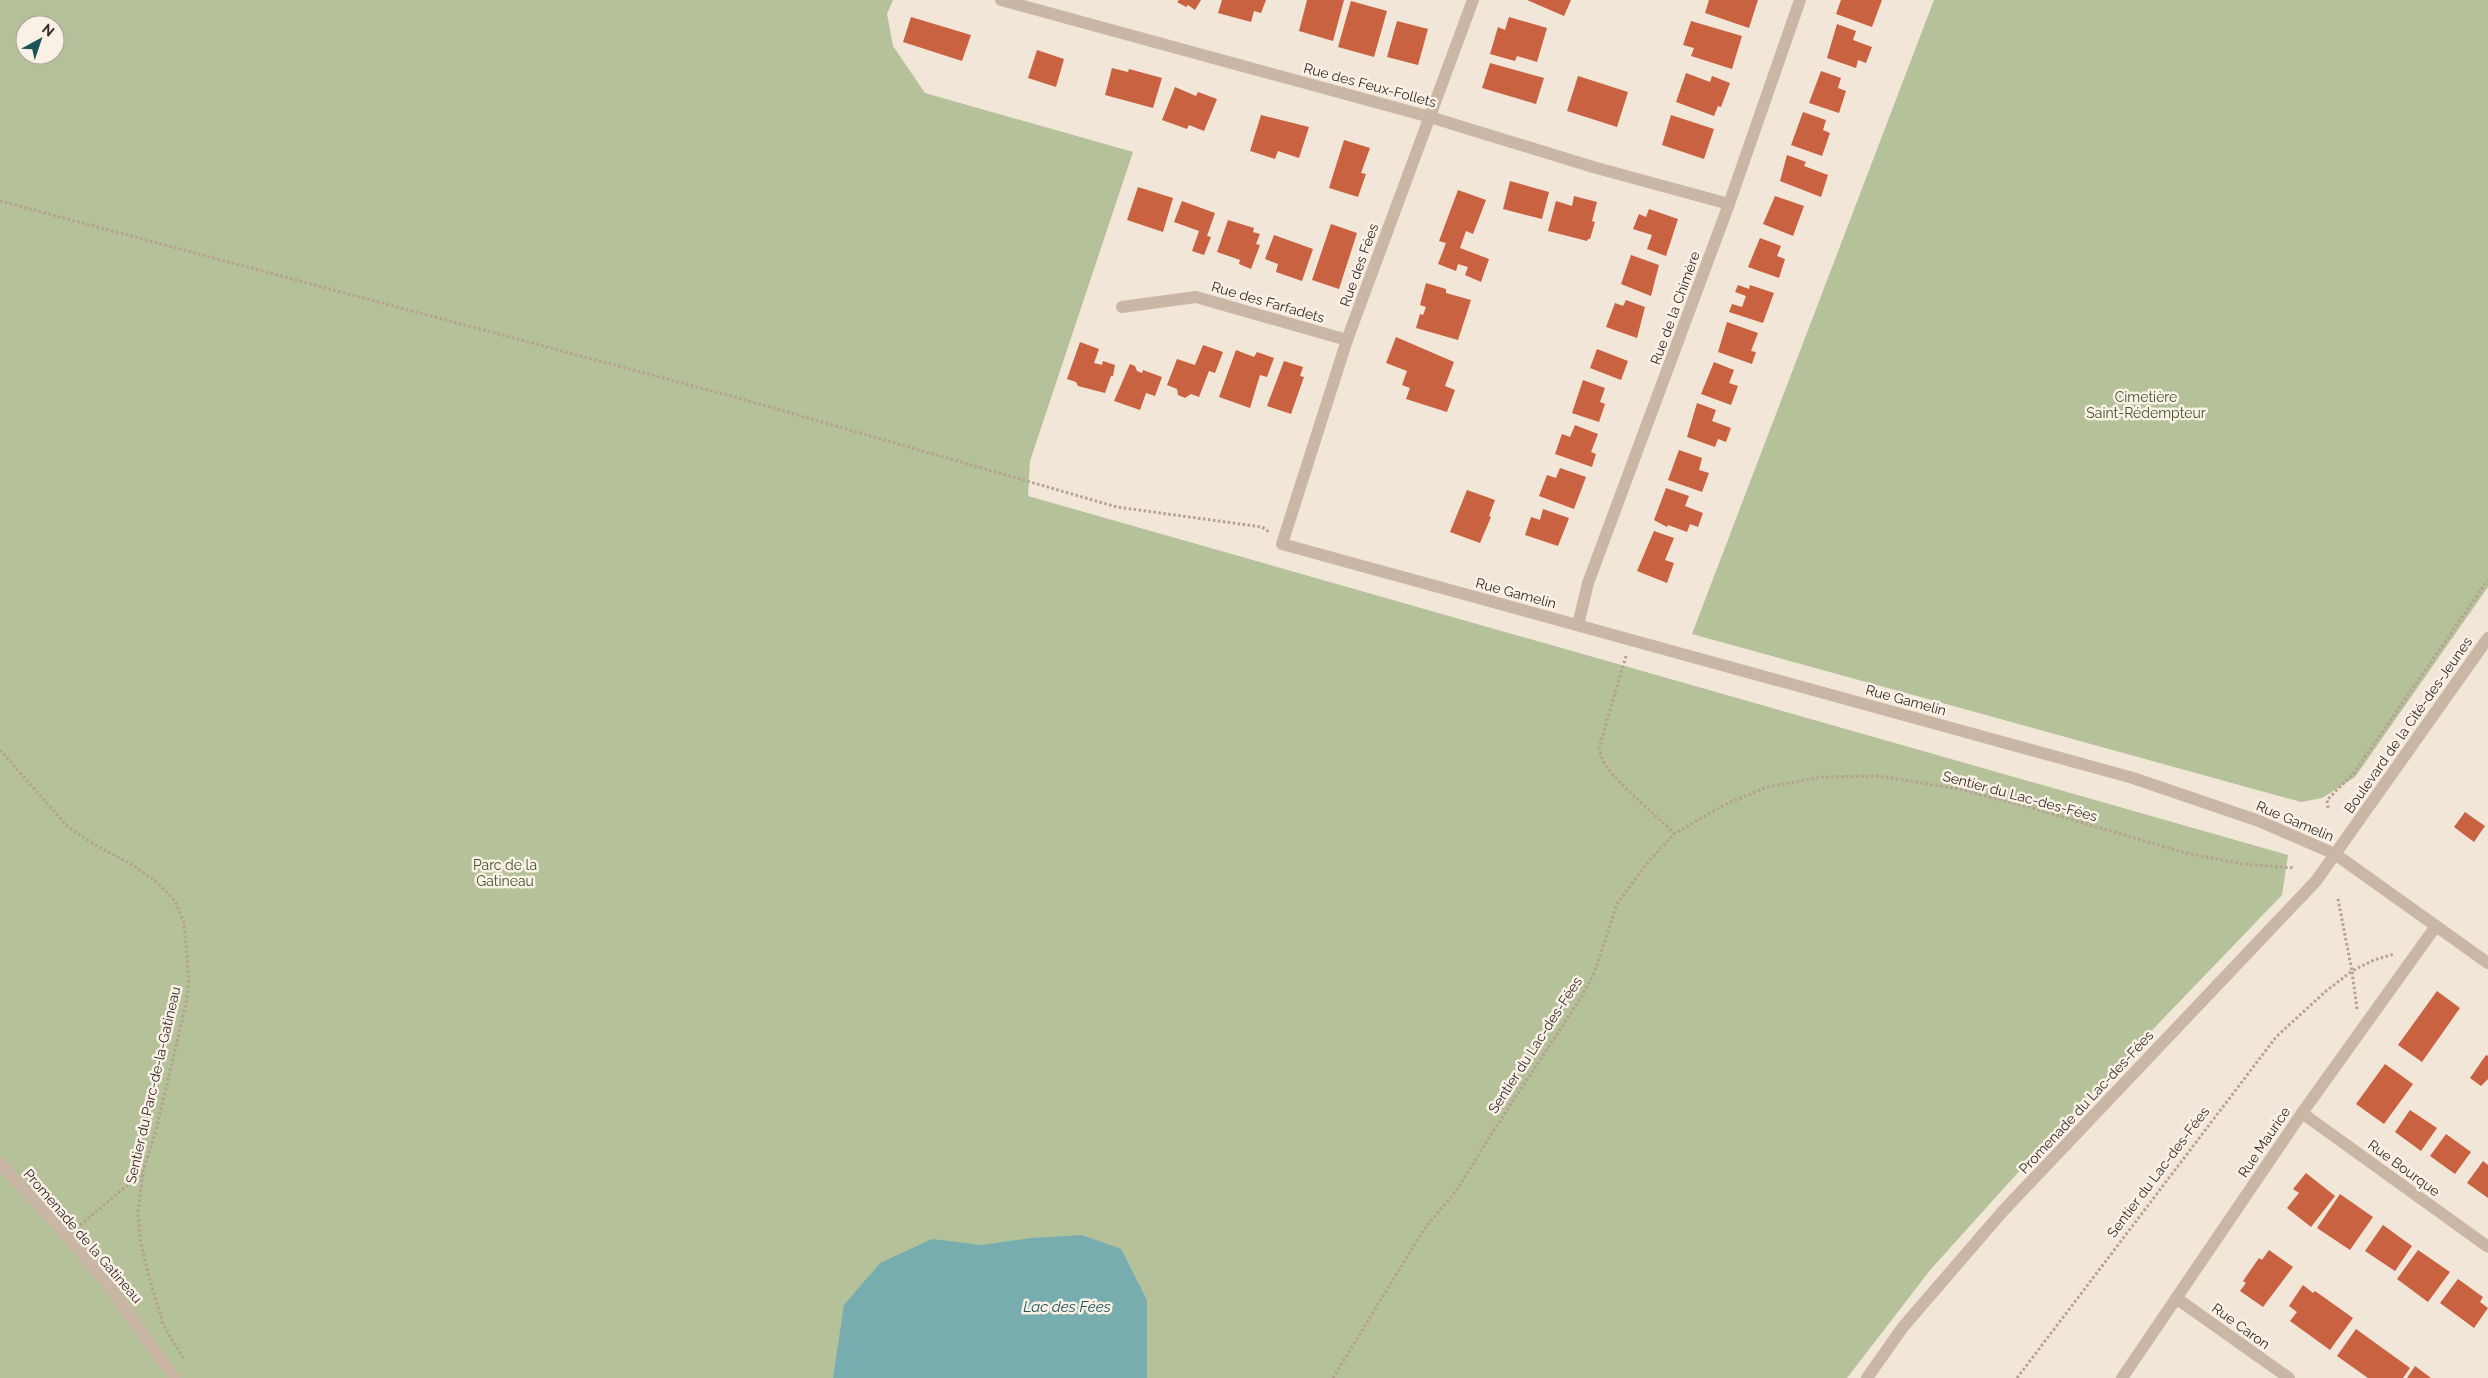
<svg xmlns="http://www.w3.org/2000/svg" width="2488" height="1378" font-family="Raleway,sans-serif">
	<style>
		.green { fill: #b4c199; fill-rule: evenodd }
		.water { fill: #78adaf }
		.building { fill: #c86241 }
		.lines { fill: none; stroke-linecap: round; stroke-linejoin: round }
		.path { stroke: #b6a08f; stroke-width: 3; stroke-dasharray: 2.5 2.5; stroke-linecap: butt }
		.minor { stroke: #cab6a5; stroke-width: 12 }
		.tertiary { stroke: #cab6a5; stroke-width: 12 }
		.labels { text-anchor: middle; stroke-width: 5; stroke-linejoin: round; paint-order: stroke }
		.street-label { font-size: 14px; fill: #362b27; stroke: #f9f0e6 }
		.park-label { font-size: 14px; fill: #45542a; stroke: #f9f0e6 }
		.water-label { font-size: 15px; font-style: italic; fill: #1c5457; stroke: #f9f0e6 }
	</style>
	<rect width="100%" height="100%" fill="#f2e6d9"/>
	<g class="green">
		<path d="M0,0h893l-6,14 6,32 32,47 208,59 -103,309 -2,35 1260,359 -6,40 -222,231 -129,143 -84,109h-1847zM25,25h30v30h-30z"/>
		<path d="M1934,0h554v587l-133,190 -33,21 -21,4 -609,-168z"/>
	</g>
	<path class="water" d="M1082,1235l39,14 26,51v78h-314l11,-73 36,-42 52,-24 50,6 49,-7z"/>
	<g class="building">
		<path d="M1179,0h22l-6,10 -7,-5 -2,2 -9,-5z"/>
		<path d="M1222,0h44l-5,13 -7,-2 -3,11 -33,-9z"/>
		<path d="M1307,0h37l-11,41 -34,-10z"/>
		<path d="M1527,0h44l-7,16z"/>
		<path d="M1709,0h49l-9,28 -44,-15z"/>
		<path d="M1841,0h41l-10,27 -36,-13z"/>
		<path d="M1351,1l36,10 -13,46 -36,-10z"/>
		<path d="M911,17l60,18 -9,26 -59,-19z"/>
		<path d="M1509,17l38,11 -10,34 -20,-6 -2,5 -25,-7 8,-27 7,3z"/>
		<path d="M1397,21l31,8 -10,36 -31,-8z"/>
		<path d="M1691,21l51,15 -10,33 -41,-13 3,-8 -11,-3z"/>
		<path d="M1837,24l19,7 -3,9 19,7 -6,16 -8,-3 -2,8 -29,-10z"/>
		<path d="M1037,50l27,9 -8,28 -28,-9z"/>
		<path d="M1490,63l54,15 -8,26 -54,-16z"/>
		<path d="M1112,68l16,4 1,-3 33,9 -9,30 -48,-13z"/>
		<path d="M1821,71l20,7 -3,10 8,3 -7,22 -30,-10z"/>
		<path d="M1686,73l24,9 2,-6 18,7 -9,24 -3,-1 -4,10 -38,-14z"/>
		<path d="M1578,76l50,16 -11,35 -50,-16z"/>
		<path d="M1175,87l21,9 2,-4 19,7 -13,32 -15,-6 -2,4 -25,-9z"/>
		<path d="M1803,112l23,8 -3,10 7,3 -8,23 -31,-11z"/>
		<path d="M1261,115l48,12 -10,31 -21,-7 -3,8 -25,-8z"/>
		<path d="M1671,115l43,14 -10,30 -42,-14z"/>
		<path d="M1344,140l26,8 -9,25 5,1 -8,23 -29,-9z"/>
		<path d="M1787,155l19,7 -2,4 24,9 -7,22 -41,-16z"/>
		<path d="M1510,181l39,11 -7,27 -39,-10z"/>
		<path d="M1138,187l35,11 -10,34 -36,-12z"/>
		<path d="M1458,190l28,10 -13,34 -7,-3 -6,17 29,11 -8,23 -16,-7 3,-8 -10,-3 -2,7 -18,-7 8,-21 -7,-2z"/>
		<path d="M1574,196l23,6 -5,19 3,1 -5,17h-2l-1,2 -39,-10 8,-30 16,5z"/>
		<path d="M1775,196l29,10 -11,30 -30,-12z"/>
		<path d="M1182,201l33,12 -8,23 4,1 -7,18 -12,-4 7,-20 -25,-9z"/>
		<path d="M1649,209l29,10 -12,37 -19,-7 5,-14 -19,-6 6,-15 7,3z"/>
		<path d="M1228,220l26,8 -1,4 7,2 -4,10 4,1 -9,24 -12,-5 1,-4 -23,-8z"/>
		<path d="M1331,224l26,9 -18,56 -27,-9z"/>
		<path d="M1274,235l39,14 -11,32 -26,-9 2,-8 -13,-5z"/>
		<path d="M1760,238l21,8 -4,10 8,3 -6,19 -31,-11z"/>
		<path d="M1631,255l28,10 -8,31 -30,-12z"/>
		<path d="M1426,283l20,6v4l25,7 -13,40 -42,-12 4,-14 3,1 3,-8 -6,-2z"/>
		<path d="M1738,285l11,4 1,-4 24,8 -11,30 -34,-11 3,-8 10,3 4,-11 -11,-4z"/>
		<path d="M1626,300l19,7 -8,31 -31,-11 9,-24 8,3z"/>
		<path d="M1727,322l31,11 -7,18 5,1 -4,12 -34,-12z"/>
		<path d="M1396,337l58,25 -9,24 10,4 -8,22 -41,-13 4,-11 -8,-3 5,-14 -21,-8z"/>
		<path d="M1080,342l19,7 -5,14 8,2 1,-4 12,4 -2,11h-2l-6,17 -27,-7 -2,-4 -9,-3z"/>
		<path d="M1203,345l20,7 -8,21 -6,-2 -10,26 -8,-3 -6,4 -7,-3 -1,-6 -10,-4 10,-26 18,6z"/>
		<path d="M1597,349l31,12 -7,19 -31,-12z"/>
		<path d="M1236,350l18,7 3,-5 17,6 -7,19 -7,-2 -10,33 -31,-11z"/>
		<path d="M1284,361l19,6 -3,9 4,1 -13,37 -24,-8z"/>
		<path d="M1714,362l20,8 -5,13 9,3 -7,19 -30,-11z"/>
		<path d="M1130,364l5,2 2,5 5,2 1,-3 19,7 -7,19 -9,-3 -6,17 -26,-9z"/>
		<path d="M1583,380l22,8 -5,14 5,2 -6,18 -27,-9z"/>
		<path d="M1697,403l19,7 -4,11 19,7 -5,14 -8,-3 -3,8 -28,-10z"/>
		<path d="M1575,425l23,9 -7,18 5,2 -4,13 -37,-13 7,-20 8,3z"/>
		<path d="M1679,450l23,8 -3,12 10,3 -7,19 -34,-12z"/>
		<path d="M1560,468l26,9 -12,32 -35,-13 8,-21 9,3z"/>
		<path d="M1666,488l23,8 -4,10 18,7 -5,14 -8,-3 -3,8 -19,-7 -1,2 -13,-7z"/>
		<path d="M1467,490l28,10 -6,16 2,1 -11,26 -30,-11z"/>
		<path d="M1543,509l26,9 -11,28 -33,-11 6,-18 9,3z"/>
		<path d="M1654,531l20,7 -9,22 9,3 -7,20 -30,-12z"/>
		<path d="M2465,812l20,14 -11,16 -20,-15z"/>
		<path d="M2437,991l23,17 -38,54 -24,-17z"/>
		<path d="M2486,1055l2,1v23l-7,7 -11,-8z"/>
		<path d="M2385,1064l28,20 -29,40 -28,-20z"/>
		<path d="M2410,1110l27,18 -16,23 -26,-19z"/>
		<path d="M2446,1134l25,18 -16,22 -25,-18z"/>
		<path d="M2483,1161l5,4v33l-21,-15z"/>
		<path d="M2306,1173l29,23 -24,31 -24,-19 12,-15 -6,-4z"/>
		<path d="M2340,1194l33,23 -23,33 -33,-22z"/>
		<path d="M2383,1225l29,21 -17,25 -30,-20z"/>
		<path d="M2269,1250l24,17 -30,40 -23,-16 6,-8 -3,-2 16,-23 3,2z"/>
		<path d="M2418,1250l32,22 -22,30 -31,-23z"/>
		<path d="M2458,1279l25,18 -3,5 8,6 -14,20 -34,-25z"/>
		<path d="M2303,1285l10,8 2,-2 38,27 -23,32 -40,-29 7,-9 -8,-6z"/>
		<path d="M2356,1329l54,39 -7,10h-35l-31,-22z"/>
		<path d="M2415,1366l16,12h-24z"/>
	</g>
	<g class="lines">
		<g class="path">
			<path d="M0,201l742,198 375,108 145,20 7,5"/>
			<path d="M1626,656l-27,92c2,5 2,10 5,15 15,23 50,49 70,71"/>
			<path d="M0,750l68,77 29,19 34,18 27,19 17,18 9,22 5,56 -3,25 -30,126 -13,42 -5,40 2,28 9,37 14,47 20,34"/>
			<path d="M2328,808l-1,-8 26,-26 135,-194"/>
			<path d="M2357,1009l-5,-38 22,-11 20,-6"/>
			<path d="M80,1225l62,-52"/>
			<path d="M1333,1378l91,-149 32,-38 38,-61 88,-134 13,-25 22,-67 31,-42 26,-28 50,-29 43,-18 55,-10 57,-1 80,13 73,19 154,45 57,11 52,4"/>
			<path d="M2017,1378l259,-341 50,-46 26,-20 -14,-72"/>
		</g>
		<g class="minor">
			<path d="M1001,0l429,117 163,50 136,37"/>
			<path d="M1473,0l-126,340 -65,204 851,234 126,43 76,33"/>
			<path d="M1122,307l74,-10 151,43"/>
			<path d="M1578,625l10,-42 141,-379 71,-204"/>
			<path d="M2302,1113l186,134"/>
			<path d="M2176,1298l113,80"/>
			<path d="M2122,1378l180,-265 134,-187"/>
		</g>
		<g class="tertiary">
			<path d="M2335,854l153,109"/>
			<path d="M0,1163l67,73 40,48 68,94"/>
			<path d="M1867,1378l36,-51 100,-116 313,-330 172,-243"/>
		</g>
	</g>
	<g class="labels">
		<g class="street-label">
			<text transform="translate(1370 85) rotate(15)" y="5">Rue des Feux-Follets</text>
			<text transform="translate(1359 265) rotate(-70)" y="5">Rue des Fées</text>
			<text transform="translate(1268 302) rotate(16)" y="5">Rue des Farfadets</text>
			<text transform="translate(1675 308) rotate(-70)" y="5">Rue de la Chimère</text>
			<text transform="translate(1516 593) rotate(15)" y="5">Rue Gamelin</text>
			<text transform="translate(1906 700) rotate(15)" y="5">Rue Gamelin</text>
			<text transform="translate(2408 725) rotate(-55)" y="5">Boulevard de la Cité-des-Jeunes</text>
			<text transform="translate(2020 796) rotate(15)" y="5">Sentier du Lac-des-Fées</text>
			<text transform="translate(2295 821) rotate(23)" y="5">Rue Gamelin</text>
			<text transform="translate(1535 1045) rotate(-57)" y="5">Sentier du Lac-des-Fées</text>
			<text transform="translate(153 1085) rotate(-77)" y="5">Sentier du Parc-de-la-Gatineau</text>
			<text transform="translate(2086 1102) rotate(-47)" y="5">Promenade du Lac-des-Fées</text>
			<text transform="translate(2264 1142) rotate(-56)" y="5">Rue Maurice</text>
			<text transform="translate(2404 1168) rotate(36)" y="5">Rue Bourque</text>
			<text transform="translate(2158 1172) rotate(-53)" y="5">Sentier du Lac-des-Fées</text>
			<text transform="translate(83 1236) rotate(49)" y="5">Promenade de la Gatineau</text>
			<text transform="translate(2241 1326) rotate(36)" y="5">Rue Caron</text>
		</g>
		<g class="park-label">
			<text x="2146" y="402">Cimetière<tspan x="2146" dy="16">Saint-Rédempteur</tspan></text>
			<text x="505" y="870">Parc de la<tspan x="505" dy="16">Gatineau</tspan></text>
		</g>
		<g class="water-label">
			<text x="1067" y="1312">Lac des Fées</text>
		</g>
	</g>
	<g transform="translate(40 40) rotate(40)"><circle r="24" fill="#f9f0e6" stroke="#aba19a"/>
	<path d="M0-4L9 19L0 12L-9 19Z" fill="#1c5457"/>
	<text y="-8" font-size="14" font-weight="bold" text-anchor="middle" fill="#362b27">N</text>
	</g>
</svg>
